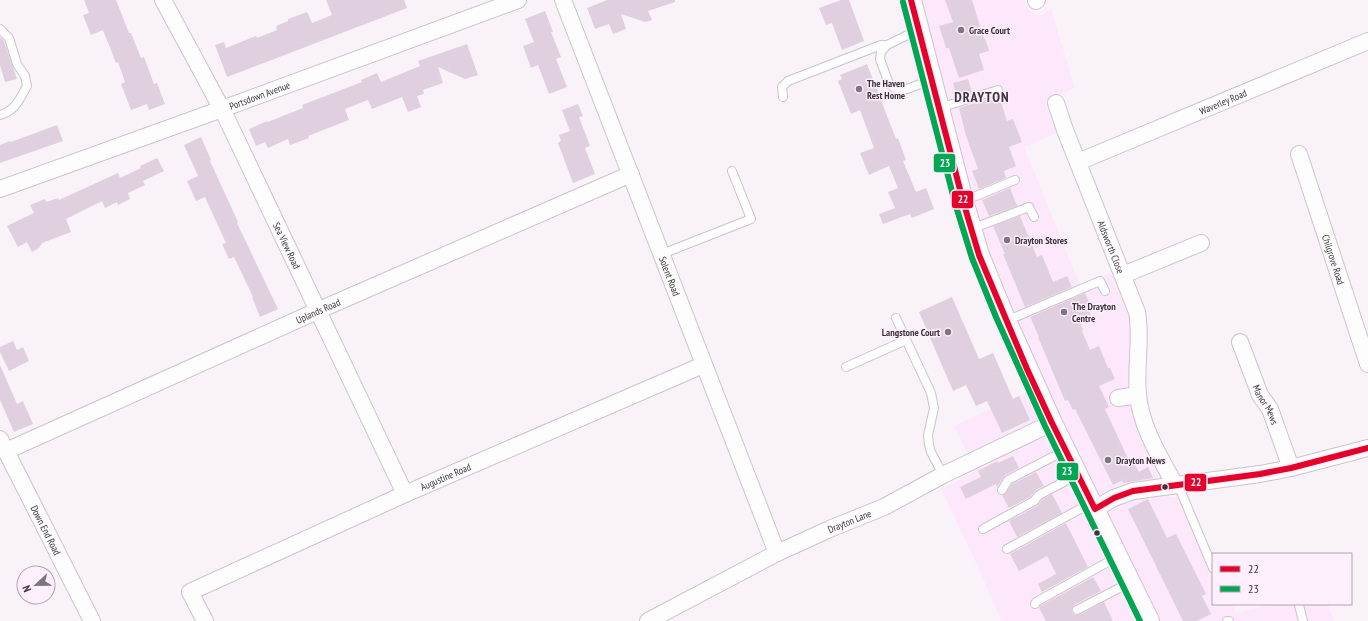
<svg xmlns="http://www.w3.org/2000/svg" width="1368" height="621" font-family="'PT Sans Narrow',sans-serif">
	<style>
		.built { fill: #fde8fb }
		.building { fill: #e0cfdf }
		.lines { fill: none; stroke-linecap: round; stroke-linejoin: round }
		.service-casing { stroke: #ccc4cb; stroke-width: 10 }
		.minor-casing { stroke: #ccc4cb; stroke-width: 18 }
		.tertiary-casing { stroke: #ccc4cb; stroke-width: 22 }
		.service { stroke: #fefdfe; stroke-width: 8 }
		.minor { stroke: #fefdfe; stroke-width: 16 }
		.tertiary { stroke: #fefdfe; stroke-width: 20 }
		.bus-1-casing { stroke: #feeffc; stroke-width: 9 }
		.bus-2-casing { stroke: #feeffc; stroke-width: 9 }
		.bus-1 { stroke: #e4002b; stroke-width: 6 }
		.bus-2 { stroke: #00a651; stroke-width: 6 }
		.poi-dot { fill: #7e767e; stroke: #feeffc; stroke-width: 1.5 }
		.bus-dot { fill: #3c333b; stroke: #feeffc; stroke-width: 1.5 }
		.labels { text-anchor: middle; stroke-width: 3; stroke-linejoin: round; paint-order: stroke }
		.poi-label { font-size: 10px; font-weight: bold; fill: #3c333b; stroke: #feeffc; text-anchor: start }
		.street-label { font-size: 10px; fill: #3c333b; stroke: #feeffc }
		.district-label { font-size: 14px; font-weight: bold; letter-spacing: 1px; fill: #3c333b; stroke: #feeffc }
		.line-badge { stroke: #feeffc; stroke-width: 1.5 }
		.badge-label { font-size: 11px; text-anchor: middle; font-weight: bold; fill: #fff }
	</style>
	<rect width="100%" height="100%" fill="#faf2f9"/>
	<path class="built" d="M921,0h104l3,8 5,5 9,2 9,-6 24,79 -30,14 12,31 -33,14 56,138 31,-12 19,46v67l1,21 9,26 31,64 16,-1 26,63v45h19l4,9 36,-9h56l6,17h-333l-19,-45 -41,-87 35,-18 -22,-45 87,-41 -53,-127z"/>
	<g class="building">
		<path d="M84,0h32l13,33h2l10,25 3,-1 10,27 3,-1 8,21 -16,6 -2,-6 -16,6 -10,-26 4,-2 -7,-20 -2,1 -13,-33 -12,5 -8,-20 6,-2z"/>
		<path d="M326,0h78l3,8 -180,69 -12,-32 9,-3 2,6 30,-12 1,2 20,-8 -1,-4 12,-5v-2l19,-7 5,11 20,-8z"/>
		<path d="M607,0h68v2l-27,9 4,9 -7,2 -24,-8 5,15 -13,5 -4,-10 -14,5 -8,-21z"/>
		<path d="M841,0h8l15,41 -22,9 -10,-27 -6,2 -7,-17z"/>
		<path d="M945,0h27l12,39 1,-1 4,13 -10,3 5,16 -25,8 -10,-30h-3l-7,-22 14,-4z"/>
		<path d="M545,11l8,21h-2l10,25 -5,2 11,28 -18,7 -11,-29 -7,3 -8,-22 11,-4 -9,-23z"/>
		<path d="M0,37l4,4 13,38 -12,3 -5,-17z"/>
		<path d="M467,44l11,31 -13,4 -27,-12 5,16 -20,7 1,4 -7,2 4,11 -13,5 -6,-15 -30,12 -4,-9 -23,9 4,11 -41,16 1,2 -19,7 -2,-6 -20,9 -3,-6 -9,4 -7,-17 18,-8 1,1 35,-14 -1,-3 60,-23 -1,-2 16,-7 4,9 39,-16 -2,-5z"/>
		<path d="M867,64l29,75 2,-1 8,22 -3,1 13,31 10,-4 8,21 -22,9 -2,-4 -27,10 -4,-10 16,-6 -7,-16 10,-4 -9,-22 -20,9 -9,-22 14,-5 -14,-38 -9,4 -13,-33 4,-2 -2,-4z"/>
		<path d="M968,79l4,13 -15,5 -4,-14z"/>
		<path d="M999,96l8,25 6,-2 9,23 -13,5 7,19 -12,5 2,7 -27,11 -7,-18 6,-2 -12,-33 -7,-28z"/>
		<path d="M578,104l5,12 -4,1 11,29 -5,2 10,26 -22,9 -15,-40 3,-2 -2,-6 11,-4 -8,-21z"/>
		<path d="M57,125l6,16 -63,22v-18l10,-4 1,1z"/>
		<path d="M201,137l10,23 -1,1 28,61 -1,1 41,86 -18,8 -8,-20h1l-19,-40 -5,2 -7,-15 4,-1 -21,-46 -9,4 -9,-20 11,-5 -14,-31z"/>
		<path d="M157,158l7,13 -21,10 2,4 -17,8 2,6 -12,6 -1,-3 -12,6 -3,-7 -36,18 5,13 -29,11 -3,5 -7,4 -5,-10 -9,5 -11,-21 27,-13 -4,-8 15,-6 1,3 12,-4 1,2 59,-27 2,5 21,-10 -1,-2z"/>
		<path d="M1010,188l7,18 -28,10 -7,-16z"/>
		<path d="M1020,216l17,41 5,-2 11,27 14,-6 5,11 -47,20 -22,-53h2l-12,-28z"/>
		<path d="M1085,293l6,14 -3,2 3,6 -12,5 4,10 -1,1 8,19 9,-4 9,22h2l5,11 -16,7 10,21 -4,2 26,56 3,-2 5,9 9,-5 5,11 -30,5 -1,-2 8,-4 -17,8 -38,-76 -2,1 -5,-10 -3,1 -27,-64h1l-9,-20z"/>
		<path d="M952,297l27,62 14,-6 20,46 6,-3 11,24 -28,13 -15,-32 -11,5 -10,-21 -13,6 -34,-79z"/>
		<path d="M13,341l4,9 6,-3 6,14 -20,10 -9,-19v-5z"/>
		<path d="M0,365l17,39 6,-3 10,23 -19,8 -14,-32z"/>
		<path d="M1013,456l6,12 -14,7 -8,12 -1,-3 -30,15 -6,-12 21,-10 -3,-6 19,-10 1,2z"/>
		<path d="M1036,472l8,14 -8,4 -6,7 -21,11 -7,-13 4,-2 6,-9z"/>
		<path d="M1052,494l10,19 -45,24 -8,-16 28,-15 6,-7z"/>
		<path d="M1148,499l19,39 9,-4 30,60 -4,2 9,18 -14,7h-14l-55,-112z"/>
		<path d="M1066,523l22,44 -46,25 -4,-8 18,-10 -9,-18 -28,15 -9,-17z"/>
		<path d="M1093,577l8,14 -27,14 -2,4v3l2,3h5l25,-13 9,19h-67l-7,-13 1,-2z"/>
	</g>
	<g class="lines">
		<g class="service-casing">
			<g id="service">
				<path d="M0,29l9,9 8,26 8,12 2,10c-8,14 -11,24 -27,29"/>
				<path d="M887,45l-6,7 -1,7 9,25 7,5h11l24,-9"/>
				<path d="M783,97l-1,-10 6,-6 93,-36h6l31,-15"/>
				<path d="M939,108l59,-18"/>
				<path d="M964,201l51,-21"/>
				<path d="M971,229l58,-22 5,10"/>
				<path d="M662,254l89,-35 -19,-48"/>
				<path d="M896,318l35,75 3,15 -6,27 1,10 2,7 12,23"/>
				<path d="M1006,321l94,-40 5,10"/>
				<path d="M846,367l60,-27"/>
				<path d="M1178,485l35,83"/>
				<path d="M1002,490l6,-10 58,-30"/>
				<path d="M983,529l51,-28 5,-6 38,-20"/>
				<path d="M1007,549l84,-46"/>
				<path d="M1035,604l1,-2 81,-45"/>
				<path d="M1299,605l4,16"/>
				<path d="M1077,610l54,-28"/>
				<path d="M1227,621h2"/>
			</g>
		</g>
		<g class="minor-casing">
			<g id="minor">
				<path id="s1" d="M163,0l62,115 180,379"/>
				<path id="s2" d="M563,0l214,553"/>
				<path d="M1036,1l1,-1"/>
				<path id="s3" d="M1056,103l9,27 72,182c5,27 -2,55 1,83 3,32 22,62 37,90"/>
				<path id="s4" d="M1299,154l69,210"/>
				<path id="s5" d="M1078,162l290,-121"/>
				<path id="s6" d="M0,189l222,-80 296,-109"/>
				<path d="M1123,275l78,-32"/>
				<path id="s7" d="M1240,342l20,53 10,14 21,59"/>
				<path d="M1118,398l20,-3"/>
				<path id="s8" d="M0,439l92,182"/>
				<path id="s9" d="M6,451l311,-140 314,-137"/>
				<path d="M1095,509l19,-11 19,-7 127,-17 31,-6 77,-20"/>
				<path id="s10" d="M205,621l-15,-29 215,-98 298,-129"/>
				<path id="s11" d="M648,621l129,-68 55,-25 52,-21 59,-32 109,-52"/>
			</g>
		</g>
		<g class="tertiary-casing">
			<path id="tertiary" d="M911,0l52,201 16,54 24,59 49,109 97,198"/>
		</g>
		<use href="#service" class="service"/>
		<use href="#minor" class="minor"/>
		<use href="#tertiary" class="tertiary"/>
		<g class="bus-1-casing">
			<path id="bus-1" d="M911,0l52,201 16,54 48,114 25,54 43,86 19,-11 19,-7 127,-17 31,-6 77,-20"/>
		</g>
		<g class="bus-2-casing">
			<path id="bus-2" d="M903,2l52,201 17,55 24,59 49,109 95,195"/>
		</g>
		<use href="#bus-1" class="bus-1"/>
		<use href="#bus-2" class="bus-2"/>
	</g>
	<g class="poi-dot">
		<circle cx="961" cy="30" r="4"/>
		<circle cx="859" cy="89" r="4"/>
		<circle cx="1007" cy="240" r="4"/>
		<circle cx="1064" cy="312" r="4"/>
		<circle cx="948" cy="332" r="4"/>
		<circle cx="1108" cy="460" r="4"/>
	</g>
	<g class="bus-dot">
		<circle cx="1165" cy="487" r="3.5"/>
		<circle cx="1097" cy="533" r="3.5"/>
	</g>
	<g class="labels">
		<g class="poi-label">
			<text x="969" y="34">Grace Court</text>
			<text x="867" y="87">The Haven<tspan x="867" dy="12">Rest Home</tspan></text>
			<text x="1015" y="244">Drayton Stores</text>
			<text x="1072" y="310">The Drayton<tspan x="1072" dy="12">Centre</tspan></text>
			<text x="940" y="336" text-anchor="end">Langstone Court</text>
			<text x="1116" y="464">Drayton News</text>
		</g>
		<g class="street-label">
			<text dy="4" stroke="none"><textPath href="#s6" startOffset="276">Portsdown Avenue</textPath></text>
			<text dy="4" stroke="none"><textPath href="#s5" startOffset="157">Waverley Road</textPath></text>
			<text dy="4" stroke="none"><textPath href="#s1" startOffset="275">Sea View Road</textPath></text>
			<text dy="4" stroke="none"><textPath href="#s3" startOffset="154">Aldsworth Close</textPath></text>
			<text dy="4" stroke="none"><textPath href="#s4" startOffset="111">Chilgrove Road</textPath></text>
			<text dy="4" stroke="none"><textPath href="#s2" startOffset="296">Solent Road</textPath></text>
			<text dy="4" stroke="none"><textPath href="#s9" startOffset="342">Uplands Road</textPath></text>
			<text dy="4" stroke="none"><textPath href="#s7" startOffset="68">Manor Mews</textPath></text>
			<text dy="4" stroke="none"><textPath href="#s10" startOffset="313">Augustine Road</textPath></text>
			<text dy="4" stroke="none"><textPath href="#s11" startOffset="225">Drayton Lane</textPath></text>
			<text dy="4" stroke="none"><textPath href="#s8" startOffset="102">Down End Road</textPath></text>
		</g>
		<g class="district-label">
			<text x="982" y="102">DRAYTON</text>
		</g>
	</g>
	<g class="line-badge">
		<rect x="933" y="153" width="23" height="20" rx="4" fill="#00a651"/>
		<rect x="951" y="190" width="23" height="19" rx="4" fill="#e4002b"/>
		<rect x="1056" y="462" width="23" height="19" rx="4" fill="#00a651"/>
		<rect x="1184" y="473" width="23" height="19" rx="4" fill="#e4002b"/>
	</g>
	<g class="badge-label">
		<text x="945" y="167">23</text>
		<text x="963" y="203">22</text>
		<text x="1067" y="475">23</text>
		<text x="1196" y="486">22</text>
	</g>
	<rect x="1212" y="553" width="140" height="52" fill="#feeffc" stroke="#b0a4af"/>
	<rect x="1220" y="566" width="20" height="6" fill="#e4002b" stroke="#b0a4af"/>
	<text x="1248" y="573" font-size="12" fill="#3c333b">22</text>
	<rect x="1220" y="586" width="20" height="6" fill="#00a651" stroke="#b0a4af"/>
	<text x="1248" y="593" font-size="12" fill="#3c333b">23</text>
	<g transform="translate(36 585) rotate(248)"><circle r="19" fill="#feeffc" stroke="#b0a4af"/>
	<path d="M0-3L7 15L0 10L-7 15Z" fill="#7e767e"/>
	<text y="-6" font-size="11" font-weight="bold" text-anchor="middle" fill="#3c333b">N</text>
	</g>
</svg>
